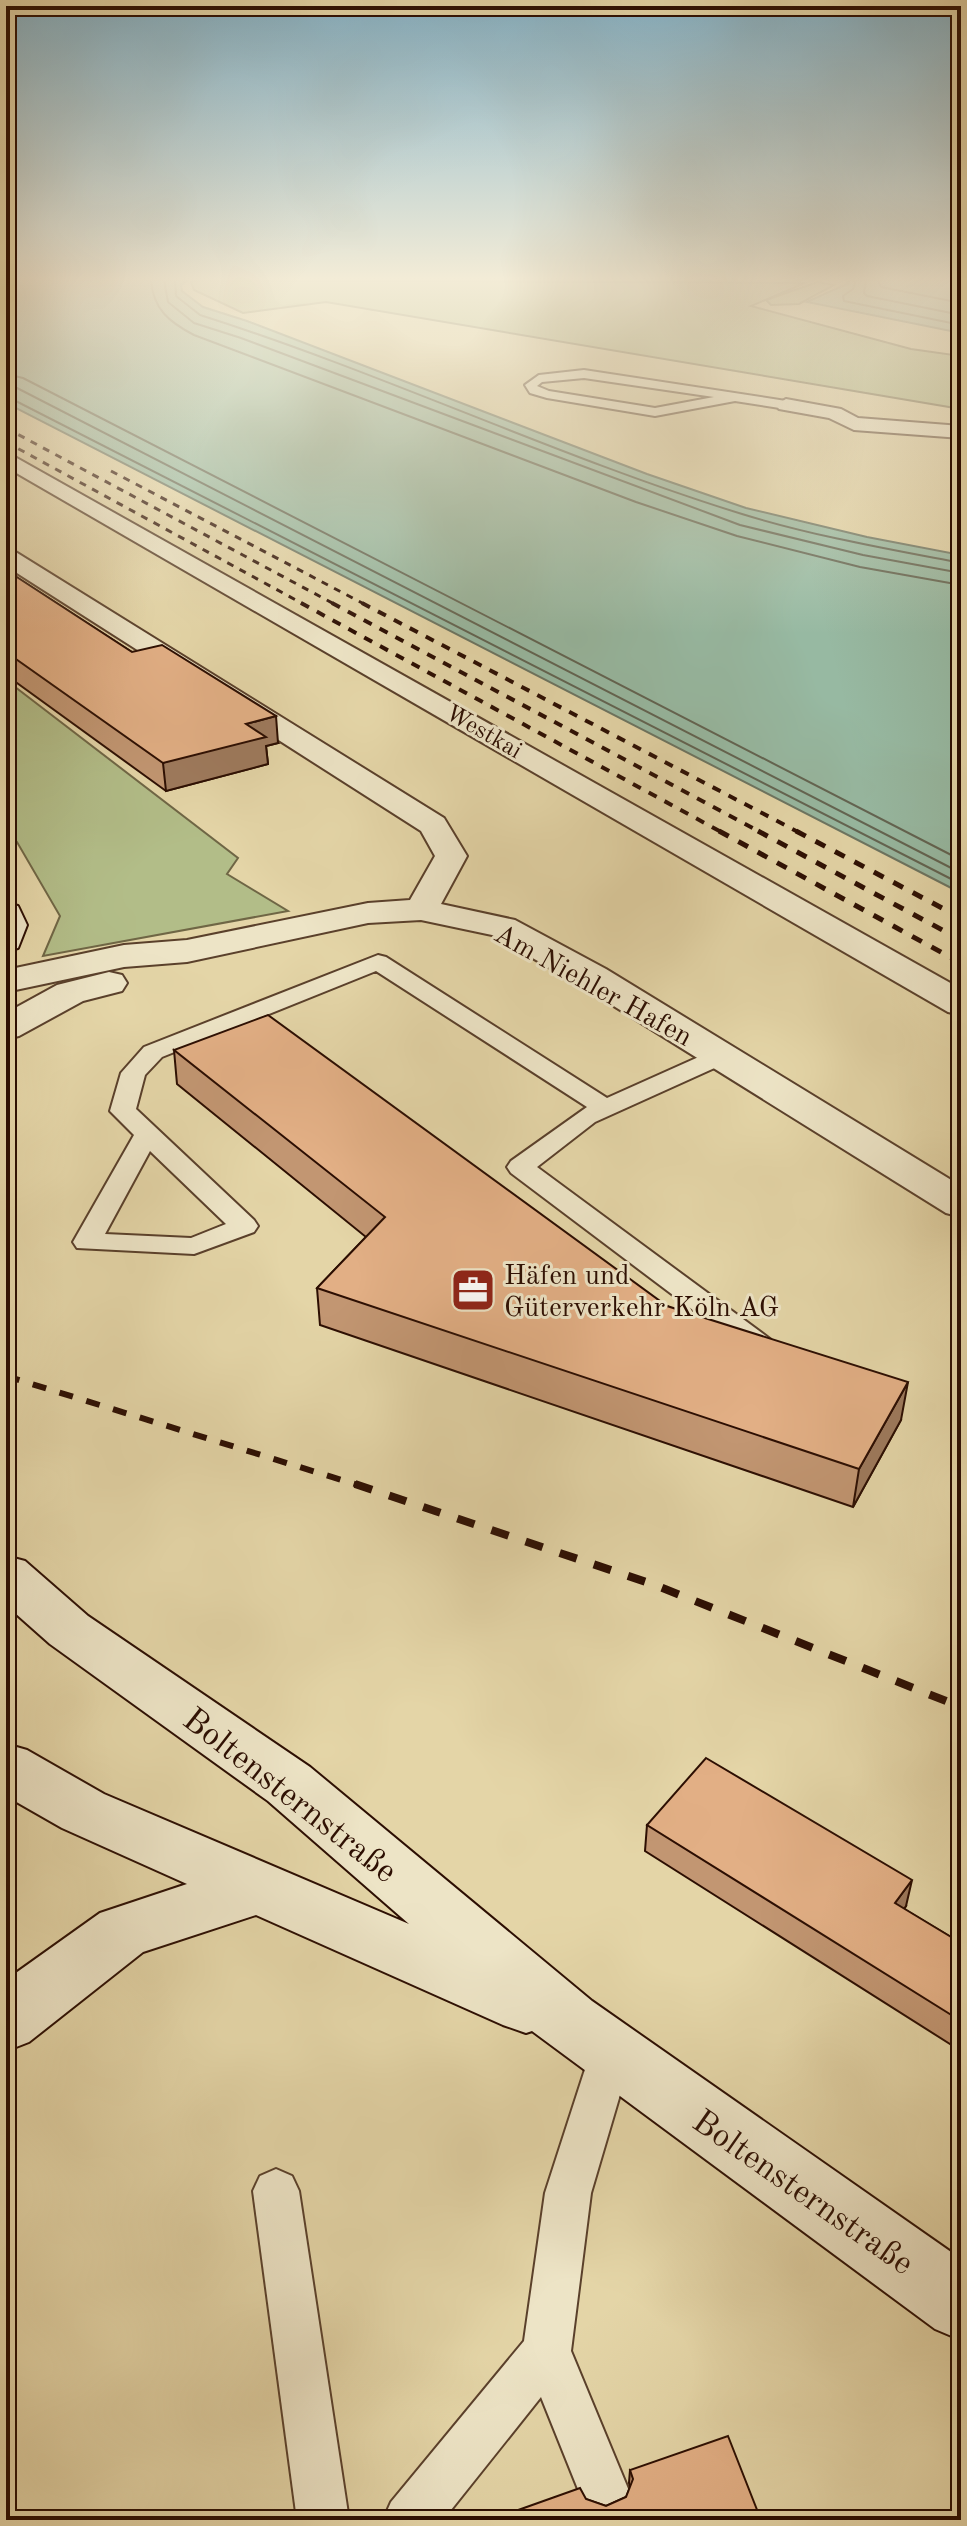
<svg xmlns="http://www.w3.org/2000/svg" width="967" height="2526" font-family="'Old Standard TT',serif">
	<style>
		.green { fill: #b2bd88; stroke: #6f6645; stroke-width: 2 }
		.water { fill: #97b9a2; stroke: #6c7562; stroke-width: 2 }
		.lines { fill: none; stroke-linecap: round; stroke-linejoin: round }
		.shore { stroke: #626452; stroke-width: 2 }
		.lane-casing { stroke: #5a402b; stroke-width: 4 }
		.street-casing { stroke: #5a402b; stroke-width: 4 }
		.secondary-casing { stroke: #2c0e02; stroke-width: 4 }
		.lane { fill: #ede4c6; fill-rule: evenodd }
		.street { fill: #ede4c6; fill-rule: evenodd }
		.secondary { fill: #ede4c6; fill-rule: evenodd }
		.rail-far4 { stroke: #2c0e02; stroke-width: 3; stroke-dasharray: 7 7; stroke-linecap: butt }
		.rail-far3 { stroke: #2c0e02; stroke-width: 4; stroke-dasharray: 9 9; stroke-linecap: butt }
		.rail-far2 { stroke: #2c0e02; stroke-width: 5; stroke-dasharray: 11 11; stroke-linecap: butt }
		.rail-far1 { stroke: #2c0e02; stroke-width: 6; stroke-dasharray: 14 14; stroke-linecap: butt }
		.rail { stroke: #2c0e02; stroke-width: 8; stroke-dasharray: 18 18; stroke-linecap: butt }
		.wall { fill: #c29672; stroke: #2c0e02; stroke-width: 2 }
		.shaded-wall { fill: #9e7a5d; stroke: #2c0e02; stroke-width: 2 }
		.building { fill: #e2af85; stroke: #2c0e02; stroke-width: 2 }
		.labels { text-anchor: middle; stroke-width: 6; stroke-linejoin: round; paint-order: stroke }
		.far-street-label { font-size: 24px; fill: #2c0e02; stroke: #ede4c6 }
		.street-label { font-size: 28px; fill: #2c0e02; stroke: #ede4c6 }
		.poi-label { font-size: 28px; fill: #2c0e02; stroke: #ede4c6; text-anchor: start }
		.near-street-label { font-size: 34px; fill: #2c0e02; stroke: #ede4c6 }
	</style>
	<rect width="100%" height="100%" fill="#e4d5a7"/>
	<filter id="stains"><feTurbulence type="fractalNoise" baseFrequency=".0025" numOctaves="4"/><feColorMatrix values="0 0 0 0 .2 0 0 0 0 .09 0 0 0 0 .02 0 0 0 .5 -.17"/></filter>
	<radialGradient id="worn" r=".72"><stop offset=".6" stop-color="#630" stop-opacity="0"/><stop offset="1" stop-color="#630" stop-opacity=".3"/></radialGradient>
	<g class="green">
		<path d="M196,280l609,3 -54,23 160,43 50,7v53l-635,-107 -83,11 -49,-23 -3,-8z"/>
		<path d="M818,282l16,3 -35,19 -28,1 -5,-5z"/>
		<path d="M6,680l232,178 -11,16 61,37 -245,45 17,-40 -43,-74 -11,-12z"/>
	</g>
	<g class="water">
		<path d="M6,280h182l-7,5 1,6 21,16 44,14 400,153 99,34 121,29 94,18v338l-955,-490z"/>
		<path d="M846,280h115v53l-154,-31 42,-19z"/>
	</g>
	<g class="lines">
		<g class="shore">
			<path d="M151,280c2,29 18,42 43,55l442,167 101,34 123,31 101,18"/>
			<path d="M164,280l4,22 26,21 47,15 499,187 123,30 98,18"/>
			<path d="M175,280l1,16 24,19c183,58 358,142 542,199 71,22 146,35 219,49"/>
			<path d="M856,280l-3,9 -10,7 1,5 117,24"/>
			<path d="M866,280l-2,13 3,3 94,19"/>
			<path d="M878,280l3,7 80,16"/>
			<path d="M6,374l17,4 938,482"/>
			<path d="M6,386l11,2 944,485"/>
			<path d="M6,396l955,488"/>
		</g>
		<g class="lane-casing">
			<g id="lane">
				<path d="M584,370l202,31 6,4 -6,4 -51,-8 -80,15 -108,-18 -17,-5 -5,-8 14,-10zM584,378l130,19 -59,11 -106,-17 -12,-5 5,-4z"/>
				<path d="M378,955l8,2 221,141 105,-47h18l3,5 -3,5 -135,61 -58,45 233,172 5,7 -5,7 -10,2 -10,-2 -239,-180 -4,-6 4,-6 76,-54 -211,-136 -214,86 -17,18 -9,34 118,111 4,6 -4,6 -60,22 -117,-6 -4,-6 61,-107 -24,-24 11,-38 23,-26zM150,1151l76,73 -35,14 -86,-4z"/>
				<path d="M611,2035l15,5 6,14 -41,139 -20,158 58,140 -7,18 -18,7 -18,-7 -45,-112 -98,123h-60l8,-18 133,-161 21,-148 45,-139 6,-14z"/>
				<path d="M276,2169l16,7 7,15 50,329h-52l-44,-329 7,-15z"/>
			</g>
		</g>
		<g class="street-casing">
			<g id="street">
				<path d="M786,399l55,10 17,9 103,8v12l-107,-8 -25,-12 -50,-9 -3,-4z"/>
				<path d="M6,452l955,537v26l-13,-3 -942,-545z"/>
				<path d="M6,549l8,2 430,267 23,38 -26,48 74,16 91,49 355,217v31l-15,-4 -366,-228 -88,-50 -71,-15 -53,3 -181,39 -63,5 -118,25v-22l118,-25 63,-5 181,-37 42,-3 25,-44 -14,-25 -415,-265z"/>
				<path d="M109,972l13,3 5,8 -5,8 -39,10 -64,35 -13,3v-26l51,-28z"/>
			</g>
		</g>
		<g class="secondary-casing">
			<g id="secondary">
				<path d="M6,903l12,3 9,19 -9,23 -12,3z"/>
				<path d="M6,1556l19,5 63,55 222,151 282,234 369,258v81l-26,-11 -403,-298 -6,2 -23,-8 -247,-110 -113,37 -114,90 -23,9v-71l94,-67 87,-29 -125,-56 -56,-32v-52l21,6 77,44 305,130 -141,-123 -218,-157 -44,-39z"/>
			</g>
		</g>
		<use href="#lane" class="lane"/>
		<use href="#street" class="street"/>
		<use href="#secondary" class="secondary"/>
		<g class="rail-far4">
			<path d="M6,428l330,177"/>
			<path d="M6,442l299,163"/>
			<path d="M111,471l255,134"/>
		</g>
		<g class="rail-far3">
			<path d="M301,603l422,230"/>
			<path d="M332,603l430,230"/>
			<path d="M362,603l438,230"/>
		</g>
		<g class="rail-far2">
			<path d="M719,831l242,132"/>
			<path d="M758,831l203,109"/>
			<path d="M796,831l165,87"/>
		</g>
		<path class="rail-far1" d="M6,1376l355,110"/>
		<path class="rail" d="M355,1484l300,101 306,122"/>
	</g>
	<g class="wall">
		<path d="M6,556l4,17 122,79 146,91 -12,3 2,18 -102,27 -160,-116z"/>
		<path d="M174,1050l493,256 234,114 -48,87 -533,-182 -3,-37 49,-51 -189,-153z"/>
		<path d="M647,1825l259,81 -2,3 57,34v108l-316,-200z"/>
		<path d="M630,2470l131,50h-271l96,-21 20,7 20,-9 4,-10 -1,-4z"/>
	</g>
	<g class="shaded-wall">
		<path d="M7,556l4,24 -5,1v-24z"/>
		<path d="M276,716l2,27 -12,3 2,18 -102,27 -3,-28 83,-39z"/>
		<path d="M908,1382l-7,38 -48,87 6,-38z"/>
		<path d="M912,1880l-6,26 -17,23 6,-26z"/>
	</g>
	<g class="building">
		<path d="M6,570l126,82 30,-7 114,71 -30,8 20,13 -103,26 -157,-111z"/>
		<path d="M268,1015l399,291 241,76 -49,87 -542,-181 68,-71 -211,-167z"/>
		<path d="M706,1758l206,122 -17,23 66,40v78l-314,-196z"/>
		<path d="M728,2436l33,84h-271l90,-32 6,11 20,7 20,-9 7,-18 -3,-9z"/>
	</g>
	<linearGradient id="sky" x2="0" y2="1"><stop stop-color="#87b6cc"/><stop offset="0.44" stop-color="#f3ecd7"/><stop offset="1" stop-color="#f3ecd7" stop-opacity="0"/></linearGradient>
	<rect width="967" height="634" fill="url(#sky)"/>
	<defs>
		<g id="office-square" transform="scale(2.3)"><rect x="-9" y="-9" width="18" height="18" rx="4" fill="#8f2418" stroke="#ede4c6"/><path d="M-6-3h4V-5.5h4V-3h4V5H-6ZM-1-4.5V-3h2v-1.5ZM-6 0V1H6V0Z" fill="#fff"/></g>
	</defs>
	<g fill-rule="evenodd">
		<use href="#office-square" x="473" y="1290"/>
	</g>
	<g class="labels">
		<g class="far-street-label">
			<text transform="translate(484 731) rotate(30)" y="8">Westkai</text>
		</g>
		<g class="street-label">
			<text transform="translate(594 984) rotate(29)" y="10">Am Niehler Hafen</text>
		</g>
		<g class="poi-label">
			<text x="504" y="1284">Häfen und<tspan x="504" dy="32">Güterverkehr Köln AG</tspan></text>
		</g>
		<g class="near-street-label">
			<text transform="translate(291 1794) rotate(38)" y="12">Boltensternstraße</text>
			<text transform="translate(804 2191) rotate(35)" y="12">Boltensternstraße</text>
		</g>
	</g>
	<rect width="967" height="2526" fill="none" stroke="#e4d5a7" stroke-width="32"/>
	<rect x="8" y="8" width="951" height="2510" fill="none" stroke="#2c0e02" stroke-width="4"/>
	<rect x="16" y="16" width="935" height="2494" fill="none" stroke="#2c0e02" stroke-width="2"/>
	<rect width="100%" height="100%" filter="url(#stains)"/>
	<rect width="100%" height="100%" fill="url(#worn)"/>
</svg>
